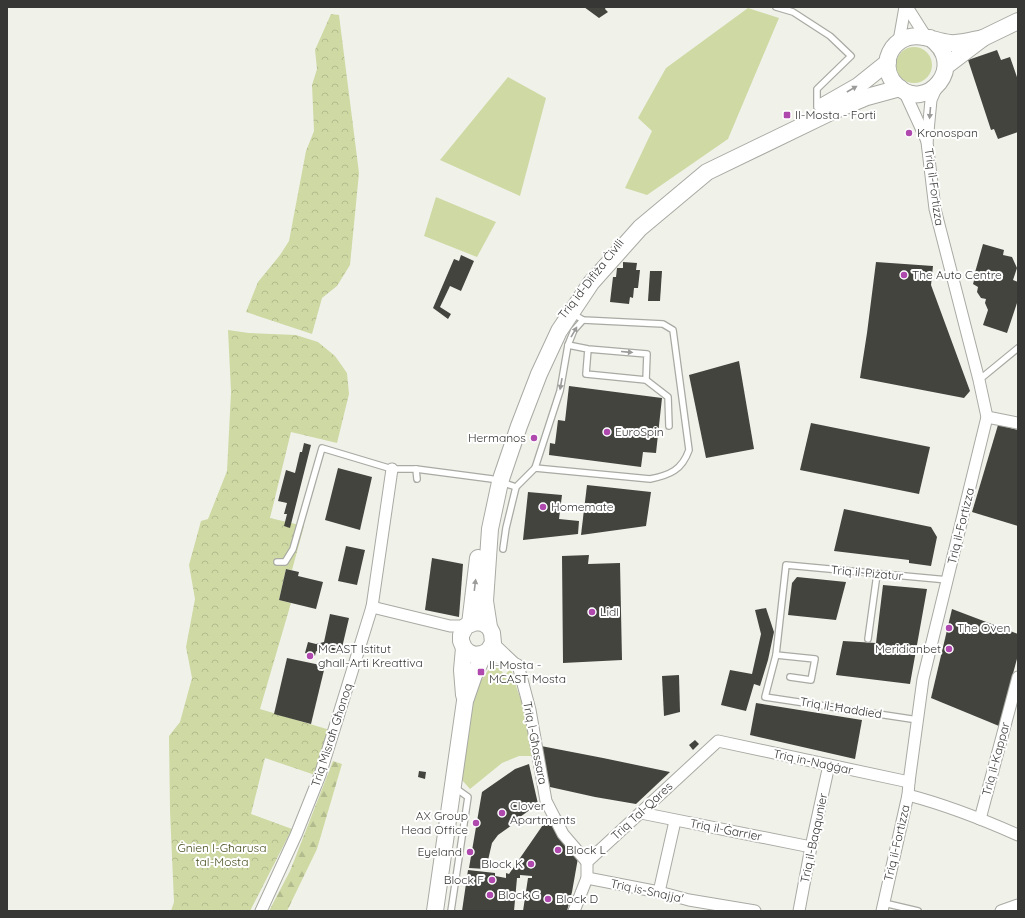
<svg xmlns="http://www.w3.org/2000/svg" width="1025" height="918" font-family="Quicksand,sans-serif">
	<style>
		.grass { fill: #ced9a4 }
		.forest { fill: url(#forest-firs) }
		.park { fill: url(#park-crowns) }
		.building { fill: #43443e }
		.lines { fill: none; stroke-linecap: round; stroke-linejoin: round }
		.service-casing { stroke: #a8aaa3; stroke-width: 8 }
		.minor-casing { stroke: #a8aaa3; stroke-width: 13 }
		.secondary-casing { stroke: #a8aaa3; stroke-width: 18 }
		.service { stroke: #fff; stroke-width: 5.5 }
		.minor { stroke: #fff; stroke-width: 11 }
		.secondary { stroke: #fff; stroke-width: 16 }
		.oneway { fill: #9b9c9a }
		.poi-dot { fill: #af49ae; stroke: #fff; stroke-width: 1.5 }
		.labels { text-anchor: middle; stroke-width: 4; stroke-linejoin: round; paint-order: stroke }
		.poi-label { font-size: 12px; fill: #373835; stroke: #fff; text-anchor: start }
		.street-label { font-size: 12px; fill: #373835; stroke: #fff }
		.park-label { font-size: 12px; fill: #464f1d; stroke: #fff }
	</style>
	<defs>
		<pattern id="forest-firs" width="22" height="20" patternUnits="userSpaceOnUse"><rect width="22" height="20" fill="#ced9a4"/><path d="M5 1l3.5 6h-7zM16 11l3.5 6h-7z" fill="#b2bb8e"/></pattern>
		<pattern id="park-crowns" width="20" height="18" patternUnits="userSpaceOnUse"><rect width="20" height="18" fill="#ced9a4"/><path d="M2 6a3 3 0 1 1 6 0M12 15a3 3 0 1 1 6 0" fill="none" stroke="#b2bb8e"/></pattern>
	</defs>
	<rect width="100%" height="100%" fill="#f0f2ea"/>
	<g class="grass">
		<path d="M748,8l31,10 -51,121 -81,56 -22,-7 27,-57 -14,-13 28,-50z"/>
		<circle cx="914" cy="65" r="18"/>
		<path d="M508,77l38,21 -26,98 -80,-36z"/>
		<path d="M436,197l60,25 -19,35 -53,-21z"/>
		<path d="M496,667l4,1 4,7 6,-5 2,2 5,17 9,24 6,43h-13l-17,7 -32,26 -8,-9 11,-88 16,-23z"/>
	</g>
	<path class="forest" d="M333,761l9,3 -25,85 -30,62h-18l21,-40z"/>
	<g class="park">
		<path d="M331,14l8,1 20,158 -9,92 -13,21 -15,12 -10,36 -66,-22 12,-30 22,-27 9,-14 17,-90 8,-20 -2,-46 5,-16 -2,-19z"/>
		<path d="M228,330l21,3 47,2 22,7 17,14 12,17 2,21 -12,49 -46,-11 -21,86 34,8 -12,44 -6,-1 -7,31 12,3 -31,106 70,21 -15,45 -50,-17 -14,56 41,15 -42,82h-79l3,-9 -4,-91 -1,-75 11,-14 12,-44 -6,-31 9,-48 -6,-34 12,-44 7,-2 19,-48 4,-79z"/>
	</g>
	<g class="building">
		<path d="M584,7h22l-1,2 3,3 -9,6z"/>
		<path d="M997,50l4,10 9,-3 8,23v52l-20,7 -4,-10 -3,1 -23,-70z"/>
		<path d="M983,244l21,6 -1,5 9,2 5,11 -4,12 5,2v18l-11,33 -24,-8 5,-15 -3,-7 1,-4 -5,-1 -4,-6 1,-5 -5,-3 2,-7 -1,-1z"/>
		<path d="M461,255l13,6 -13,30 -11,-5 -10,21 11,7 -3,5 -15,-11 21,-49 5,2z"/>
		<path d="M623,262l14,1 -1,7h4l-2,18h-4l-1,10 -3,-1 -1,7 -19,-2 3,-25h3l1,-9h6z"/>
		<path d="M876,262l57,4 -2,19 39,106 -6,7 -104,-20 7,-45z"/>
		<path d="M650,271h12l-2,30h-12z"/>
		<path d="M739,361l15,88 -48,9 -17,-83z"/>
		<path d="M569,386l93,12 -6,55 -13,-1 -2,15 -92,-12 1,-12 5,1 3,-24 7,1z"/>
		<path d="M811,423l119,24 -11,47 -119,-24z"/>
		<path d="M998,425l20,5v96l-46,-14z"/>
		<path d="M304,443l7,2 -21,83 -6,-2 3,-12h-3l3,-11 -9,-2 8,-31 9,3 5,-21h2z"/>
		<path d="M338,468l34,9 -12,53 -35,-10z"/>
		<path d="M587,485l64,7 -5,34 -65,9z"/>
		<path d="M528,492l34,3 -3,24 20,2 -1,13 -55,6z"/>
		<path d="M844,509l87,18 6,10 -6,29 -22,-3v-3l-75,-9z"/>
		<path d="M346,546l19,4 -8,35 -19,-4z"/>
		<path d="M589,555l-1,9 32,-1 2,97 -59,3 -1,-107z"/>
		<path d="M432,558l31,6 -4,53 -34,-7z"/>
		<path d="M286,569l13,3 -1,4 25,6 -7,27 -37,-9z"/>
		<path d="M797,577l49,5 -10,38 -48,-5 4,-32z"/>
		<path d="M883,585l44,4 -17,95 -74,-9 7,-34 33,2z"/>
		<path d="M766,608l8,24 -6,28 -8,26 -6,-2 -8,27 -25,-6 9,-35 22,4 9,-40 -6,-24z"/>
		<path d="M952,609l66,25v21l-19,71 -68,-28z"/>
		<path d="M330,614l19,4 -8,34 -19,-4 -1,5 -5,-2 -1,5 -10,-3 3,-11 8,2 8,-2z"/>
		<path d="M287,658l38,8 -14,58 -37,-10z"/>
		<path d="M679,675l1,37 -16,4 -2,-40z"/>
		<path d="M756,703l106,17 -7,39 -105,-24z"/>
		<path d="M695,740l4,4 -6,6 -4,-5z"/>
		<path d="M541,746l62,12 67,14 -34,32 -41,-7 -45,-10z"/>
		<path d="M529,764l9,40 -25,18 -1,3 -14,10 -6,8 -6,26 -17,-1 13,-76 33,-23z"/>
		<path d="M419,771l7,1 -1,7 -7,-2z"/>
		<path d="M547,819h3l28,39 -6,34 -5,19h-44l5,-33h4v-2l-12,-1v3h-3l-3,33h-52l6,-41 27,3v3l11,2v-5l3,1z"/>
	</g>
	<g class="lines">
		<g class="service-casing">
			<g id="service">
				<path d="M776,7l17,5 37,24 21,20 -34,33v18"/>
				<path d="M568,345l20,4 59,5 -1,26 -60,-6 2,-25"/>
				<path d="M646,380l22,17 1,29"/>
				<path d="M979,380l39,-32"/>
				<path d="M535,468l25,-77 8,-46 6,-15 9,-10"/>
				<path d="M416,469l1,10"/>
				<path d="M501,482l15,5"/>
				<path d="M503,549l3,-21 10,-41 19,-19 115,11c20,-4 32,-9 39,-29l-16,-120 -10,-6 -80,-4 -11,-7"/>
				<path d="M277,562h8l8,-13 29,-101 70,21h24l76,10"/>
				<path d="M868,639l9,-65"/>
				<path d="M776,655l39,4 -4,21 -21,-3"/>
				<path d="M918,720l-153,-23 11,-42 10,-90 162,15"/>
				<path d="M884,903l34,8"/>
				<path d="M451,911l17,-114 -14,-10"/>
			</g>
		</g>
		<g class="minor-casing">
			<g id="minor">
				<path d="M907,7l19,30"/>
				<path d="M899,41l6,-34"/>
				<path d="M904,91l23,50"/>
				<path d="M987,417l31,6"/>
				<path d="M372,607l20,-138"/>
				<path d="M493,643l20,19"/>
				<path d="M486,652c10,7 22,7 32,13l12,45 16,91 17,33 24,28"/>
				<path d="M908,795c38,10 74,24 110,40"/>
				<path d="M641,813l170,34"/>
				<path d="M980,819l38,-142"/>
				<path d="M587,878l72,14 30,8 66,11"/>
				<path d="M659,892l16,-71"/>
				<path d="M261,911l35,-76 24,-60 52,-168 78,19h16"/>
				<path d="M574,911l13,-33v-16l131,-121 191,41"/>
				<path d="M799,911l12,-64 18,-82"/>
				<path d="M882,911l26,-116 1,-13 14,-103 64,-262 -8,-37 -44,-171 -8,-67 4,-42 6,-14"/>
				<path d="M1001,911l17,-6"/>
			</g>
		</g>
		<g class="secondary-casing">
			<g id="secondary">
				<path d="M930,38c39,27 -4,76 -33,48 -8,-7 -11,-18 -9,-28 2,-7 6,-13 12,-17 17,-11 32,0 50,2 10,1 23,-3 33,-5"/>
				<path d="M946,66l37,-28 35,-17"/>
				<path d="M823,106l35,-20 30,-24"/>
				<path d="M470,624l8,-66"/>
				<path d="M489,627l-6,-4 -7,-1 -10,4 -5,9v6l3,7 4,4 7,3 7,-1 6,-3 5,-8 -1,-10 -3,-6 -4,-26 5,-72 10,-47 19,-56 20,-52 20,-43 32,-48 49,-55 67,-56 122,-59 38,-16 33,-9"/>
				<path d="M464,648l-2,22 2,25"/>
				<path d="M435,911l30,-210 9,-26 10,-21"/>
			</g>
		</g>
		<use href="#service" class="service"/>
		<use href="#minor" class="minor"/>
		<use href="#secondary" class="secondary"/>
	</g>
	<defs><path id="oneway-solid" d="M-6-.8H1V-3.2L6.5 0L1 3.2V.8H-6Z"/></defs>
	<g class="oneway">
		<use href="#oneway-solid" transform="translate(852 89) rotate(-30)"/>
		<use href="#oneway-solid" transform="translate(930 113) rotate(95)"/>
		<use href="#oneway-solid" transform="translate(574 332) rotate(-60)"/>
		<use href="#oneway-solid" transform="translate(627 352) rotate(5)"/>
		<use href="#oneway-solid" transform="translate(561 384) rotate(100)"/>
		<use href="#oneway-solid" transform="translate(475 585) rotate(-83)"/>
	</g>
	<g class="poi-dot">
		<rect x="783" y="111" width="8" height="8" rx="2"/>
		<circle cx="909" cy="133" r="4"/>
		<circle cx="904" cy="275" r="4"/>
		<circle cx="607" cy="432" r="4"/>
		<circle cx="534" cy="438" r="4"/>
		<circle cx="543" cy="507" r="4"/>
		<circle cx="592" cy="612" r="4"/>
		<circle cx="949" cy="628" r="4"/>
		<circle cx="949" cy="649" r="4"/>
		<circle cx="310" cy="656" r="4"/>
		<rect x="477" y="668" width="8" height="8" rx="2"/>
		<circle cx="502" cy="813" r="4"/>
		<circle cx="476" cy="823" r="4"/>
		<circle cx="558" cy="850" r="4"/>
		<circle cx="470" cy="852" r="4"/>
		<circle cx="531" cy="864" r="4"/>
		<circle cx="492" cy="880" r="4"/>
		<circle cx="490" cy="895" r="4"/>
		<circle cx="548" cy="899" r="4"/>
	</g>
	<g class="labels">
		<g class="poi-label">
			<text x="795" y="119">Il-Mosta - Forti</text>
			<text x="917" y="137">Kronospan</text>
			<text x="912" y="279">The Auto Centre</text>
			<text x="615" y="436">EuroSpin</text>
			<text x="526" y="442" text-anchor="end">Hermanos</text>
			<text x="551" y="511">Homemate</text>
			<text x="600" y="616">Lidl</text>
			<text x="957" y="632">The Oven</text>
			<text x="318" y="653">MCAST Istitut<tspan x="318" dy="14">għall-Arti Kreattiva</tspan></text>
			<text x="941" y="653" text-anchor="end">Meridianbet</text>
			<text x="489" y="669">Il-Mosta -<tspan x="489" dy="14">MCAST Mosta</tspan></text>
			<text x="510" y="810">Clover<tspan x="510" dy="14">Apartments</tspan></text>
			<text x="468" y="820" text-anchor="end">AX Group<tspan x="468" dy="14">Head Office</tspan></text>
			<text x="566" y="854">Block L</text>
			<text x="462" y="856" text-anchor="end">Eyeland</text>
			<text x="523" y="868" text-anchor="end">Block K</text>
			<text x="484" y="884" text-anchor="end">Block F</text>
			<text x="498" y="899">Block G</text>
			<text x="556" y="903">Block D</text>
		</g>
		<g class="street-label">
			<text transform="translate(934 187) rotate(82)" y="4">Triq il-Fortizza</text>
			<text transform="translate(591 279) rotate(-52)" y="4">Triq id-Difiża Ċivili</text>
			<text transform="translate(961 526) rotate(-76)" y="4">Triq il-Fortizza</text>
			<text transform="translate(867 573) rotate(5)" y="4">Triq il-Piżatur</text>
			<text transform="translate(841 708) rotate(9)" y="4">Triq il-Ħaddied</text>
			<text transform="translate(332 735) rotate(-72)" y="4">Triq Misraħ Għonoq</text>
			<text transform="translate(535 743) rotate(79)" y="4">Triq l-Għassara</text>
			<text transform="translate(996 759) rotate(-75)" y="4">Triq il-Kappar</text>
			<text transform="translate(813 762) rotate(12)" y="4">Triq in-Naġġar</text>
			<text transform="translate(642 811) rotate(-43)" y="4">Triq Tal-Qares</text>
			<text transform="translate(726 830) rotate(11)" y="4">Triq il-Ġarrier</text>
			<text transform="translate(814 838) rotate(-78)" y="4">Triq il-Baqqunier</text>
			<text transform="translate(897 843) rotate(-77)" y="4">Triq il-Fortizza</text>
			<text transform="translate(647 891) rotate(12)" y="4">Triq is-Snajja'</text>
		</g>
		<g class="park-label">
			<text x="222" y="852">Ġnien l-Għarusa<tspan x="222" dy="14">tal-Mosta</tspan></text>
		</g>
	</g>
	<rect width="1025" height="918" fill="none" stroke="#373835" stroke-width="16"/>
</svg>
